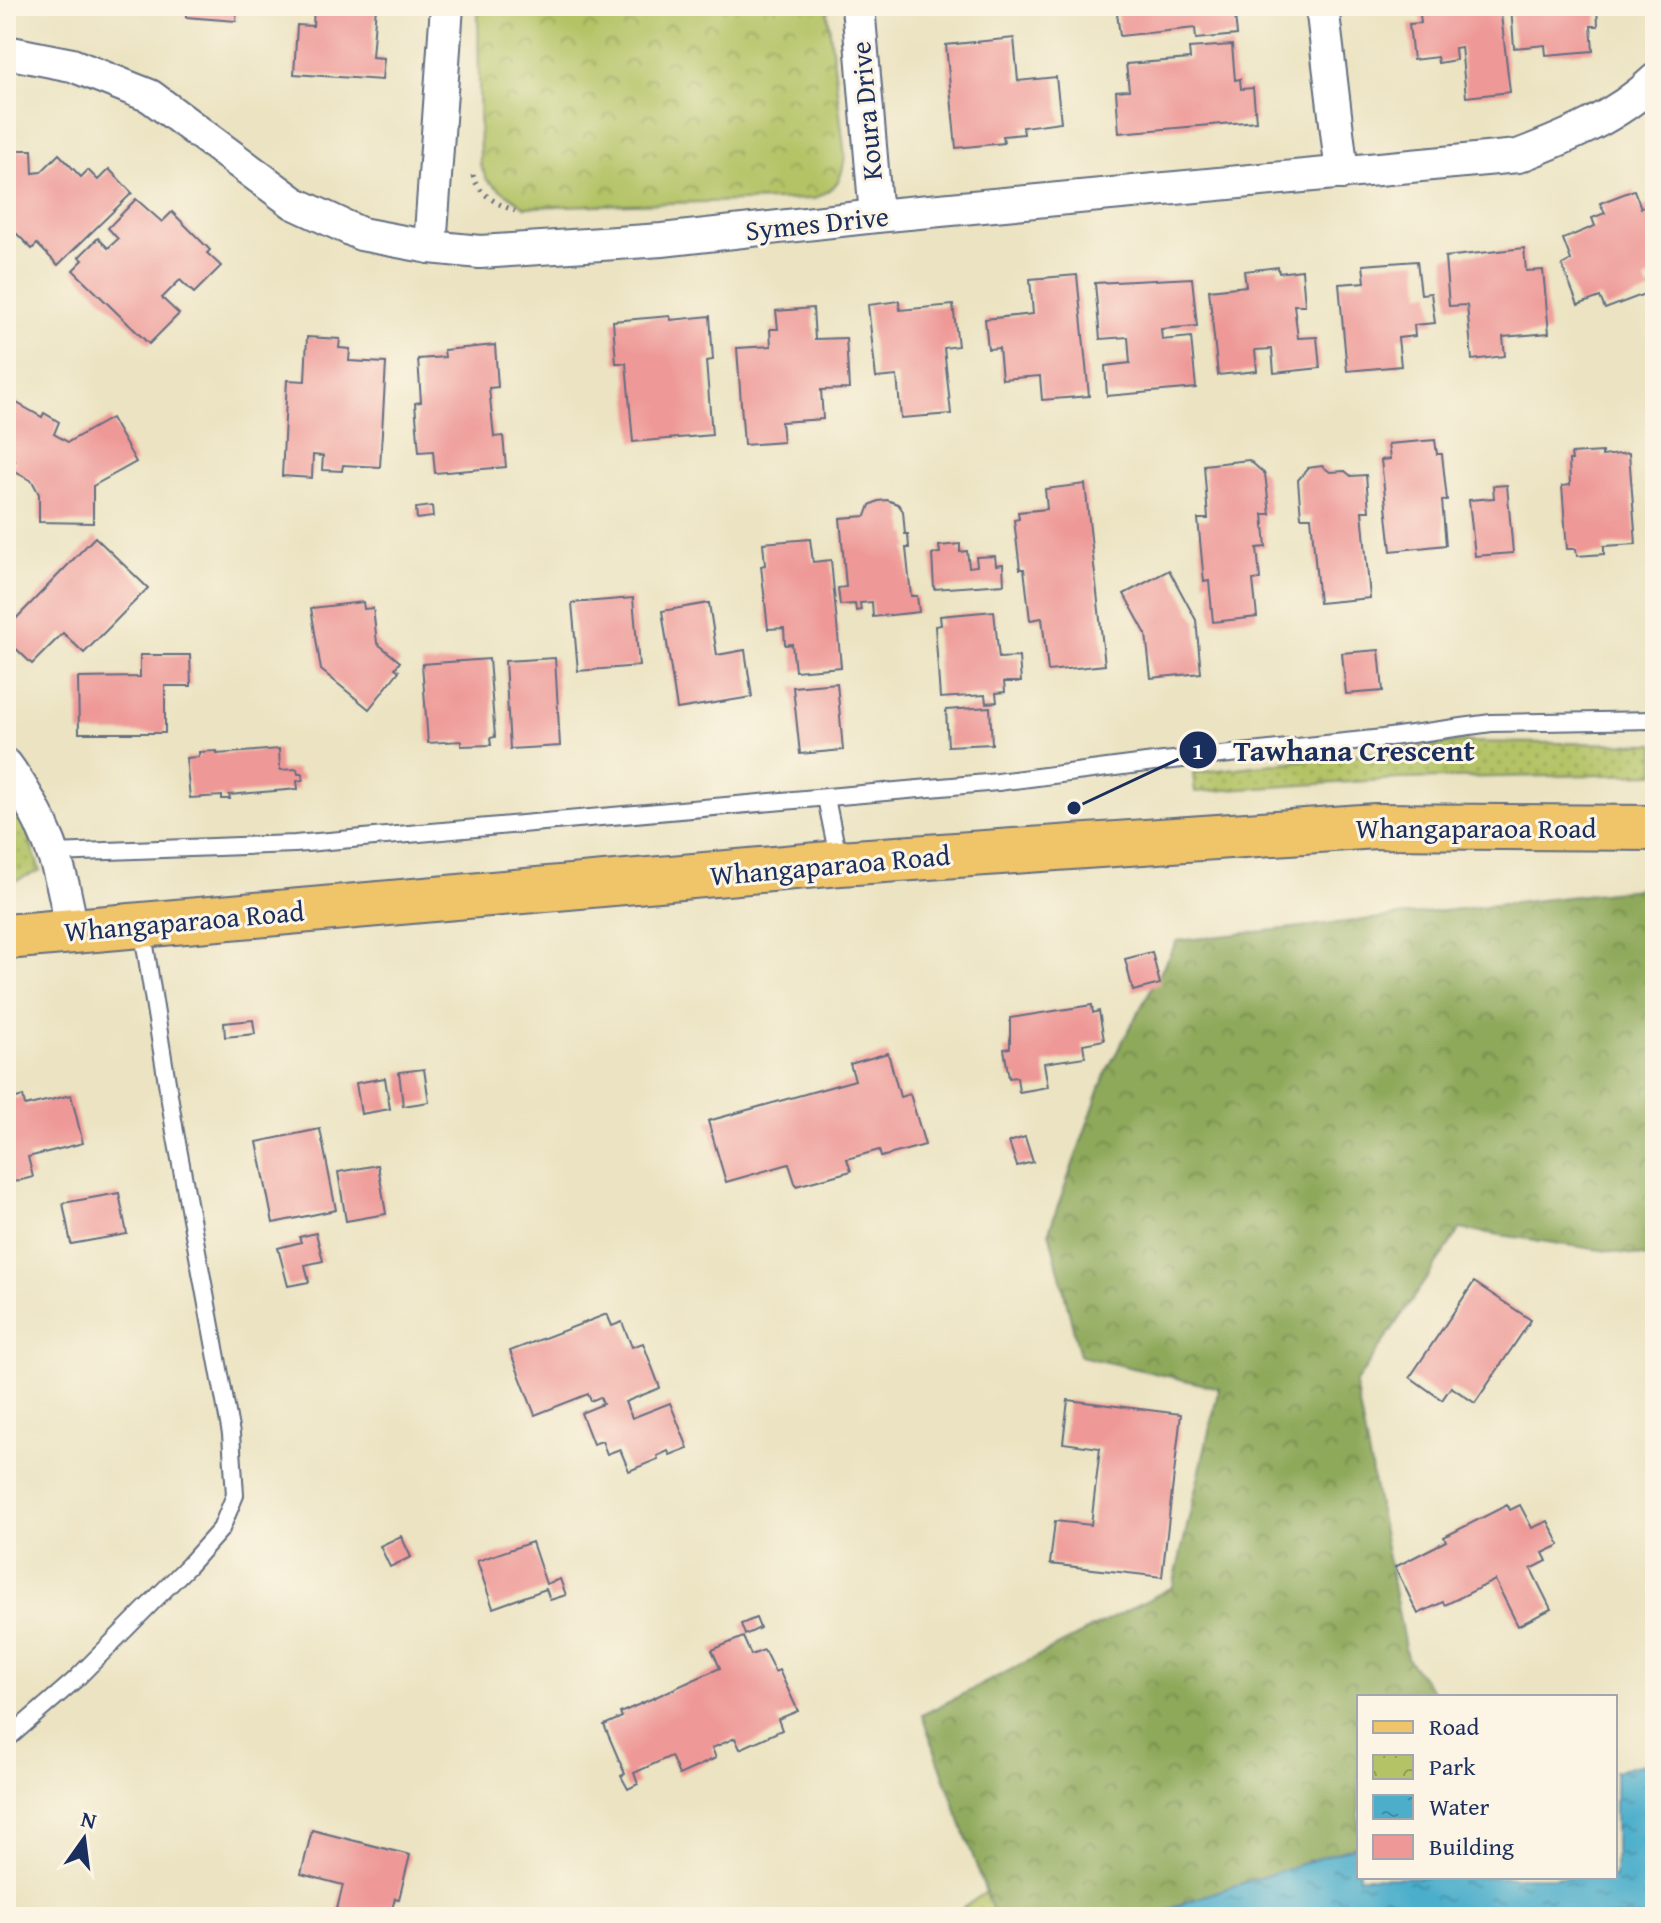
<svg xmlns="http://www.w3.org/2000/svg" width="1661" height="1923" font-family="'Gentium Book Plus',serif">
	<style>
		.grass { fill: url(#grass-dots); stroke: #677962; stroke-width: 2 }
		.forest { fill: url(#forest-crowns); stroke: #546c5c; stroke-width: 2 }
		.park { fill: url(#park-crowns); stroke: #677962; stroke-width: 2 }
		.water { fill: url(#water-ripples); stroke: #346e94; stroke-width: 2 }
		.building { fill: #ee9997 }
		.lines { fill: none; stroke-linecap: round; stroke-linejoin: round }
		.lane-casing { stroke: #646e81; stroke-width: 20 }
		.street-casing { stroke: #646e81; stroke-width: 36 }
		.primary-casing { stroke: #646e81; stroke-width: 48 }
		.path { stroke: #646e81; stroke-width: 5; stroke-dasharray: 2 6; stroke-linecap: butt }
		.lane { stroke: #fff; stroke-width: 16 }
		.street { stroke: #fff; stroke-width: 32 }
		.primary { stroke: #f0c469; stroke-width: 44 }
		.labels { text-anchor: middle; stroke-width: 6; stroke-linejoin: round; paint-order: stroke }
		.street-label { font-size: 28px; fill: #1b2f5e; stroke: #fcf5e5 }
		.leader { fill: none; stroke: #1b2f5e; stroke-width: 3 }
		.callout-dot { fill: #1b2f5e; stroke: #fcf5e5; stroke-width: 3 }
		.mark-label { font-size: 24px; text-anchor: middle; font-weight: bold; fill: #fff }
		.callout-label { font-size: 30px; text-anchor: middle; font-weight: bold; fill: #1b2f5e; stroke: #fcf5e5; stroke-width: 6; stroke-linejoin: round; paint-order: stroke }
	</style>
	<defs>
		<pattern id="grass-dots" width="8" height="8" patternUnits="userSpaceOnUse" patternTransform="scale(2)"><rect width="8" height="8" fill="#b3c365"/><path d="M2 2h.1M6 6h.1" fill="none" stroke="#919f56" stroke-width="1.8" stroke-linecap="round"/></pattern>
		<pattern id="forest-crowns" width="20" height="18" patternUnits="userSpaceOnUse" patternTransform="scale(2)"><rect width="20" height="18" fill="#8ea95a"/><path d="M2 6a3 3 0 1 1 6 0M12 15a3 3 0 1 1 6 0" fill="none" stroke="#738a4e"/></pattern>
		<pattern id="park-crowns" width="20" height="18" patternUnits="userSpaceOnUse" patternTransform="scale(2)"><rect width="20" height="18" fill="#b3c365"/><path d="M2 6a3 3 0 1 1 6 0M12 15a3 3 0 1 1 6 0" fill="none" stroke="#919f56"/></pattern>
		<pattern id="water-ripples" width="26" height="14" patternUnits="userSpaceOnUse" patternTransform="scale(2)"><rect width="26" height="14" fill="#4caecb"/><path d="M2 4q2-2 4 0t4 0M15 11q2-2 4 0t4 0" fill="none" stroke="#3e8ea8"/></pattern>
	</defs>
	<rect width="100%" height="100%" fill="#fcf5e5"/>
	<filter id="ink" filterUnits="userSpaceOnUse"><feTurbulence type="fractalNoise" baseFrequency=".0125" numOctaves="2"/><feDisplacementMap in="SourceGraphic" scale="16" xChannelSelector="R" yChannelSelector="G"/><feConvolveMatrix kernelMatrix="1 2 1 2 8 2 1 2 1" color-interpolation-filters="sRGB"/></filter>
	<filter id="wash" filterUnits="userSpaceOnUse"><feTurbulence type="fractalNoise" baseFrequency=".006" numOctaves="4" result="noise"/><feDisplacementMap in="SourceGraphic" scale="32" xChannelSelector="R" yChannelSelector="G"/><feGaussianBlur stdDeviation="1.8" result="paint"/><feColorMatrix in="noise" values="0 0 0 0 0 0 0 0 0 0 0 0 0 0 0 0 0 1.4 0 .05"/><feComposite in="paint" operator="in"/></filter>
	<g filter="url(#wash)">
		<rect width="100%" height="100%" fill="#ebe3c1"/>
		<g class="grass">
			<path d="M1464,742l191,2v30l-256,5 -204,13 -2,-19z"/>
			<path d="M6,787l11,15 23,69 -34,13z"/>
			<path d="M986,1892l9,25h-45z"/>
		</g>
		<path class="forest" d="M1655,887v371l-195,-29 -105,155 52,274 31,39h-79v148l-173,57 -32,15h-159l-73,-202 251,-128 46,-199 -139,-32 -31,-125 57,-159 71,-131z"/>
		<path class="park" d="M478,6h349l18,150c-3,26 -9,32 -31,43l-289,8 -38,-27 -7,-16z"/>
		<path class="water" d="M1655,1761v156h-501l32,-15 173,-57v32h256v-106z"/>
		<g id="blocks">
			<g class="building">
				<path d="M159,6h78l-1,15 -50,-4v-6l-27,-3z"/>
				<path d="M314,6h62l-4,51 12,1 -2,22 -88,-6 3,-49 16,1z"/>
				<path d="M1116,6h118l3,29 -41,4 -1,-11 -75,8z"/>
				<path d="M1419,6h81l10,86 -44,5 -5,-50 -6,1 1,12 -18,3 -1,-6 -24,3 -4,-36 12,-1z"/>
				<path d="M1511,6h86l1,20h-7l2,25 -47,4 -1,-10 -31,3z"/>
				<path d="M1014,38l4,43 38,-4 5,45 -38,5 1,7 -21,2 1,7 -48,5 -10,-103z"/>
				<path d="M1232,45l3,35 5,-1 1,10 12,-1 3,33 -137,12 -3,-42 13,-1 -3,-26 64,-5 -1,-11z"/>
				<path d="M6,150h26l1,23 8,-1 18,-18 22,23 7,-7 10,10 11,-11 23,24 -74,72 -21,-21 -5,5 -18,-18h-8z"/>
				<path d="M1634,190l7,18 9,-4 5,12v60l-10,4 5,12 -45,17 -5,-12 -22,8 -16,-40 9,-5 -8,-21 32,-13 -3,-8 13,-5 -5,-10z"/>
				<path d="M136,199l26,23 10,-10 38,38 -3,3 14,13 -27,27 -14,-13 -18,18 17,16 -30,30 -76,-74 10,-10 -4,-3 19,-19 10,10 10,-9 -10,-11z"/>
				<path d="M1524,248l2,23 17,-1 6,63 -46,4 2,19 -33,4 -5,-55 -18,1 -4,-49z"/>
				<path d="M1417,261l4,33 10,-1 4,30 -21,2 1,11 -17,2 3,28 -54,5 -8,-87 26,-2 -2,-17z"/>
				<path d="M1278,267l1,6 23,-3 3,35h-11l4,33 19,-1 3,31 -46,5 -2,-24 -17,1 2,21 -39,4 -9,-85 37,-4 -2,-15z"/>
				<path d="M1077,275l12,121 -47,4 -2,-24 -38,3 -3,-31 -11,1 -3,-30 48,-5 -3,-35z"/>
				<path d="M1192,278l5,48 -36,3 1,11 29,-3 5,51 -89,8 -2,-30 25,-3 -2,-26 -28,2 -5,-56z"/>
				<path d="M899,301l1,9 53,-5 5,41 -14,2 7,66 -50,4 -4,-42 -21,2 -8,-73z"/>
				<path d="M813,308l2,31 31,-1 3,51 -28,1 2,29 -42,3 2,20 -39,3 -7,-97 34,-2 -1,-17h8l-2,-18z"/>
				<path d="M670,316l1,4 39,-4 3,44 -7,1 6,74 -79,7 -7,-79h-10l-3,-42z"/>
				<path d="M307,337l33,2 -1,9 11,1 -1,12 37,2 -6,104 -37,-2 -1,6 -20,-1 1,-14 -10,-1 -1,23 -30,-2 5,-96 18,1z"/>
				<path d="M495,345l3,42 -9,1 5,49 9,-1 3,31 -71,6 -2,-22 -14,1 -4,-49 6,-1 -3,-43 27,-2 -1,-7z"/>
				<path d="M6,397l36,20 2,-4 15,9 -5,12 14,8 43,-24 25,44 -43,24v37l-54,-1v-28l-7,-13 -22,-12 5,-8 -9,-5z"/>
				<path d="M1435,440l2,14h5l5,46 -5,1 4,44 -55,6 -10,-91 9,-1 -2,-15z"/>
				<path d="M1602,452v4l27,-3 7,91 -32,2v8l-27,2 -1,-7h-9l-5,-63 8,-1 -1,-25h3l-1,-6z"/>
				<path d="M1249,460l16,14 5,40h-7l3,33 -9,1 3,31 -7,1 4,37 -44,5 -4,-41 -5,1 -6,-63h10l-4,-54z"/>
				<path d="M1322,466l8,6 15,-1 6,5 15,-1 3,36h-7l8,87 -51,5 -8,-86h-10l-3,-37 10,-12z"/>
				<path d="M1650,472h5v66h-2z"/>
				<path d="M1085,484l20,181 -57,6 -6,-53 -12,2 -6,-51h-4l-6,-49 5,-1 -1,-7 29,-3 -2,-20z"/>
				<path d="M1507,485l6,68 -38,3 -6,-56 25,-2 -1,-12z"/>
				<path d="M887,500l11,4 5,7 2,23h3l1,14h-3l5,48h6l2,16 -46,5 -1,-15 -12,1 1,7 -5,1 -1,-7 -15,1 -2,-17 8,-1 -6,-69 26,-2 4,-11 8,-4z"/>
				<path d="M432,506l1,11 -16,2 -1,-11z"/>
				<path d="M95,537l53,51 -64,65 -21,-20 -31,31 -26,-25v-10z"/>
				<path d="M810,539l3,23 18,-2 10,107 -46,4 -3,-27 -7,1 -1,-17 -16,1 -7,-63 4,-1 -2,-22z"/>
				<path d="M960,544v8l7,-1 2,16 8,-1 -1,-9 19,-1 1,9 7,-1 1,20 -70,5 -2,-35 8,-1 -1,-7z"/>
				<path d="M1169,570l27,50 5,53 -50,5 -5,-44 -22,-40z"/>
				<path d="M633,598l6,68 -61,5 -6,-68z"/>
				<path d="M363,602l1,7 9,-1 4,35 23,19 -5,6 4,3 -30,38 -48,-39 -10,-62z"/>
				<path d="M709,603l8,52 28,-5 7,47 -75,12 -15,-98z"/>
				<path d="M994,611l5,47 20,-1 2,25h-17l1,10 -9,1 1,9 -11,1 -1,-8 -45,3 -5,-72 6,-1 -1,-9z"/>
				<path d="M1379,650l4,41 -37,3 -4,-41z"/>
				<path d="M140,655h50l1,31h-26v47h-86l-1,-55 62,-1z"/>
				<path d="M555,658l5,88 -50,3 -5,-88z"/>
				<path d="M489,659l6,78 -5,1 1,7 -30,1v-5l-33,2 -6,-79z"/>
				<path d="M837,683l6,67 -43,4 -7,-67z"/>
				<path d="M990,707l2,37 -44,2 -2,-36z"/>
				<path d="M279,749l1,21 17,-1 1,5h4l1,6 -6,1 1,8 -69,6 1,4h-8v-3l-32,2 -4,-40 13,-1v-5l18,-1v3z"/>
				<path d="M1152,952l8,32 -27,7 -8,-32z"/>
				<path d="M1092,1005l1,8 6,-2 5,29 -21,4 2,13 -41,6 4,24 -29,5 -2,-15 -8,1 -5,-29 6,-1v-30z"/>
				<path d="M253,1020l2,14 -30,3 -1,-14z"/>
				<path d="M888,1053l12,44 10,-3 15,51 -44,12 -2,-7 -32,9 4,12 -55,15 -7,-22 -63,18 -18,-61 147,-41 -5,-16z"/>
				<path d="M424,1069l5,33 -26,4 -4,-34z"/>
				<path d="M385,1078l5,31 -29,5 -5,-31z"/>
				<path d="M71,1095l12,48 -55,14 5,20 -27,7v-83l17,-5 2,10z"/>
				<path d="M320,1129l16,81 -63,13 -16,-81z"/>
				<path d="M1025,1137l8,25 -16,4 -8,-24z"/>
				<path d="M378,1165l8,49 -40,7 -8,-49z"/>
				<path d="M119,1193l8,41 -56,10 -8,-41z"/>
				<path d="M316,1233l7,28 -18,4 4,17 -21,4 -10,-38 23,-6 -2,-5z"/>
				<path d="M1474,1282l57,38 -56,83 -24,-16 -9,13 -32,-23z"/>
				<path d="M607,1314l5,12 10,-4 10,25 11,-4 17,45 -35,14 7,16 38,-15 18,45 -18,7 -2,-4 -11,5 1,3 -29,12 -9,-22 -13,5 -5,-13 -9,3 -12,-31 22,-9 -3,-7 -9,4 -3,-7 -53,21 -25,-64z"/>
				<path d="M1068,1400l113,14 -19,163 -112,-13 5,-43 36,4 9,-77 -37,-5z"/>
				<path d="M1507,1505l3,5 10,-5 12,23 16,-7 12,24 -17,8 4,8 -16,8 20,40 -33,17 -23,-46 -50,25 -2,-3 -25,12 -23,-47 51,-26 -2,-4z"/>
				<path d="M401,1536l10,21 -21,10 -10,-21z"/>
				<path d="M532,1542l14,42 14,-5 6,16 -16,5 -4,-11 -53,19 -16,-47z"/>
				<path d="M756,1618l4,10 -15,7 -4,-11z"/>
				<path d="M743,1637l8,18 13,-5 11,22 4,-2 19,41 -20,8 4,11 -42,19 -5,-11 -23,10 4,10 -37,17 -8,-19 -37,17 4,11 -10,5 -7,-13 4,-2 -21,-49 18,-8 -2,-4 100,-45 -8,-18z"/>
				<path d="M312,1830l98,25 -11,44 -4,-1 -5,19h-55l8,-32 -42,-11z"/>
			</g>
		</g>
	</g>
	<g filter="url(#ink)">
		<use href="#blocks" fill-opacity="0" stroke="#646e81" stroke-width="2"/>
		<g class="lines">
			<g class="lane-casing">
				<g id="lane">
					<path d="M826,798l13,64"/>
					<path d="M54,853l241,-9 703,-62 156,-20 229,-24 108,-15 164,-3"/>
					<path d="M6,1740l70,-61 113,-114 32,-36 14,-34 -4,-61 -56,-302 -33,-205"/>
				</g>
			</g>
			<g class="street-casing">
				<g id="street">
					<path d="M858,6l18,210"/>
					<path d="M1322,6l20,167"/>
					<path d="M6,52l66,13 78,31 144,107 67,31 69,13 50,5 182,-12 214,-24 642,-60c49,-19 99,-39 137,-76"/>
					<path d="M430,247l17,-241"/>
					<path d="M6,765c36,49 58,105 65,165"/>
				</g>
			</g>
			<g class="primary-casing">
				<path id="primary" d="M6,937l834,-74 536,-37 279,2"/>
			</g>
			<path class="path" d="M473,175c5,20 25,29 42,36"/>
			<use href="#lane" class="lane"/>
			<use href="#street" class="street"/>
			<use href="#primary" class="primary"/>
		</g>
	</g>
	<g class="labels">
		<g class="street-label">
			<text transform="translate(866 111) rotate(-95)" y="10">Koura Drive</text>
			<text transform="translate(817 223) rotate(-6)" y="10">Symes Drive</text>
			<text x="1476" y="838">Whangaparaoa Road</text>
			<text transform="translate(830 865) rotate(-5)" y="10">Whangaparaoa Road</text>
			<text transform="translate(184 921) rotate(-5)" y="10">Whangaparaoa Road</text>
		</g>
	</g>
	<path class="leader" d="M1074 808L1198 750"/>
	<g class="callout-dot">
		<circle cx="1074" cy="808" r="8"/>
		<circle cx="1198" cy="750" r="20"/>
	</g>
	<g class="mark-label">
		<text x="1198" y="759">1</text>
	</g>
	<g class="callout-label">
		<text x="1354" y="761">Tawhana Crescent</text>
	</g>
	<rect width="1661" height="1923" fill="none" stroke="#fcf5e5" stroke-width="32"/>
	<rect x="1357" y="1695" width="260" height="184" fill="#fcf5e5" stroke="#a2a6af" stroke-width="2"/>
	<rect x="1373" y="1721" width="40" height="12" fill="#f0c469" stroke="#a2a6af" stroke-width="2"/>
	<text x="1429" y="1735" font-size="24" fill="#1b2f5e">Road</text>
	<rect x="1373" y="1755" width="40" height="24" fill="url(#park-crowns)" stroke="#a2a6af" stroke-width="2"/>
	<text x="1429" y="1775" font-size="24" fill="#1b2f5e">Park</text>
	<rect x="1373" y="1795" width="40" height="24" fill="url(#water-ripples)" stroke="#a2a6af" stroke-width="2"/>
	<text x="1429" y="1815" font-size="24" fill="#1b2f5e">Water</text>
	<rect x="1373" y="1835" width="40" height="24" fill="#ee9997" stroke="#a2a6af" stroke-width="2"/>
	<text x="1429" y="1855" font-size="24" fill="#1b2f5e">Building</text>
	<g transform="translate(84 1839) rotate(14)" stroke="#fcf5e5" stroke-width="6" paint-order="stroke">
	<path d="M0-6L14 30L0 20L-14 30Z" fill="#1b2f5e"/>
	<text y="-12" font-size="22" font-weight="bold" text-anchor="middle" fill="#1b2f5e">N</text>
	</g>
</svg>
